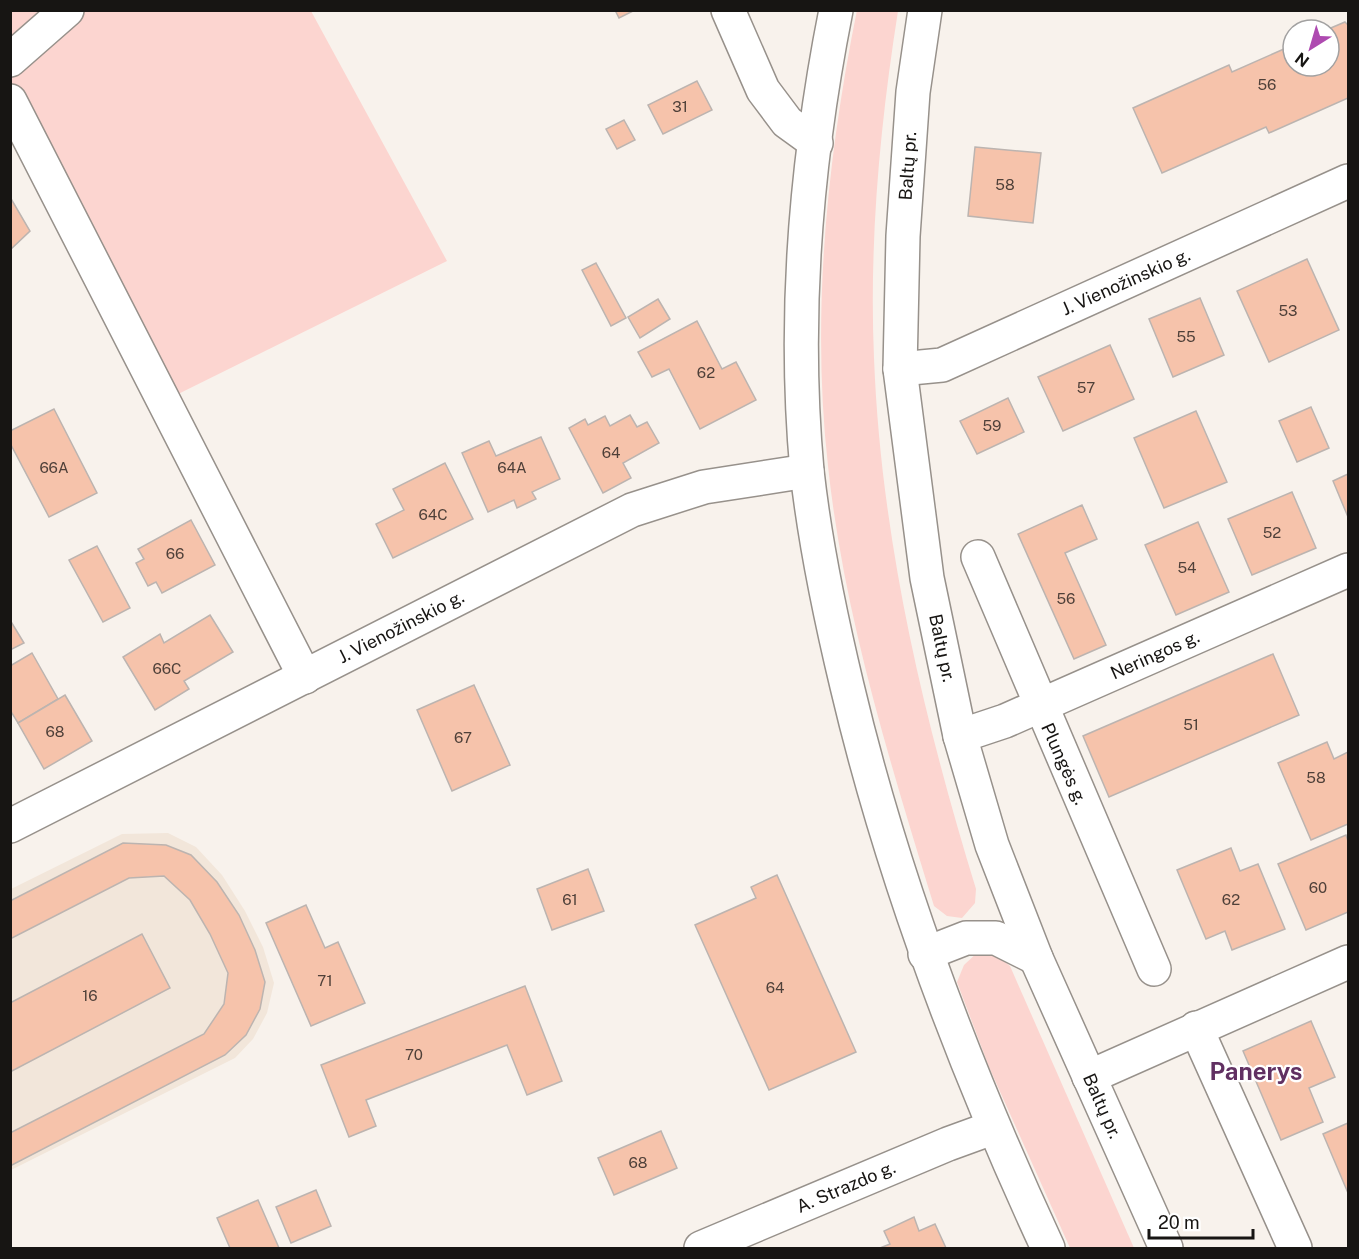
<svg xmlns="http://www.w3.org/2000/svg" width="1359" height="1259" font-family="'Public Sans',sans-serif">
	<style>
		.built { fill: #f2e6da }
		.green { fill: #fcd5d0 }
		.building { fill: #f6c3ab; stroke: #bcb4b0; stroke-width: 1.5 }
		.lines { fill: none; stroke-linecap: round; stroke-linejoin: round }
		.minor-casing { stroke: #97918b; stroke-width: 36 }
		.tertiary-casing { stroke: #97918b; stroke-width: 36 }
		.primary-casing { stroke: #97918b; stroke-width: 36 }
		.minor { stroke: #fff; stroke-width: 33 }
		.tertiary { stroke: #fff; stroke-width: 33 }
		.primary { stroke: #fff; stroke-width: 33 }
		.labels { text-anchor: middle; stroke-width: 4.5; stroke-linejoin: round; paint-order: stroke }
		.number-label { font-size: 15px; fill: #4f4039 }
		.street-label { font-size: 18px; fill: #171513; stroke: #fff }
		.district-label { font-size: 24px; font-weight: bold; fill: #613062; stroke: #fff }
	</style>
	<rect width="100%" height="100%" fill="#f8f2ec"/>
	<path class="built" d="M168,833l28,14 26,28 23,36 18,36 11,36 -7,30 -14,26 -18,19 -224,112v-281l111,-55z"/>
	<g class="green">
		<path d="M857,10l41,1c-18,114 -29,231 -24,347 7,181 49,358 102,531l-1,14 -13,15 -15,-2 -13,-10c-44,-144 -90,-290 -106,-440 -17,-151 -1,-307 29,-456z"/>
		<path d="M10,11h301l136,250 -283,140 -153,-300z"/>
		<path d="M979,951l16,3 15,12 124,282h-64l-81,-181 -32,-85 7,-17z"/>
	</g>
	<g class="building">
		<path d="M615,10h20l-16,8z"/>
		<path d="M1345,22l3,3v73l-79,35 -3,-6 -104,46 -29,-65 96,-43 3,7 61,-27v21h36v-36h-3z"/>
		<path d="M697,81l15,29 -49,24 -15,-29z"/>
		<path d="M624,120l11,20 -18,9 -11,-20z"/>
		<path d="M975,147l66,6 -8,70 -65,-7z"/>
		<path d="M10,197l20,34 -20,19z"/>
		<path d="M1307,259l32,71 -70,32 -32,-71z"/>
		<path d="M596,263l30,55 -15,8 -29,-56z"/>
		<path d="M1200,298l24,57 -51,22 -24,-58z"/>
		<path d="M658,299l12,20 -30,19 -12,-21z"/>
		<path d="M697,321l25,48 14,-7 20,38 -56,29 -31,-60 -17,8 -14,-25z"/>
		<path d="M1110,345l24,54 -71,32 -25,-54z"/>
		<path d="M1008,398l16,34 -47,22 -17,-33z"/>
		<path d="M1311,407l18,41 -32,14 -18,-41z"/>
		<path d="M54,409l43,84 -48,24 -39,-74v-12z"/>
		<path d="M1196,411l31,71 -63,26 -30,-70z"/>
		<path d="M630,415l7,12 10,-5 12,21 -36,20 8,15 -28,15 -34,-65 16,-9 3,6 17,-9 5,10z"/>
		<path d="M541,437l19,42 -28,13 4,7 -19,9 -3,-8 -26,12 -26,-59 27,-12 7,15z"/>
		<path d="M445,463l28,56 -80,39 -17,-34 28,-14 -11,-21z"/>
		<path d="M1348,474v43l-15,-36z"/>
		<path d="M1292,492l24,56 -64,27 -24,-56z"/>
		<path d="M1082,505l15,34 -32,14 41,92 -32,14 -56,-125z"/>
		<path d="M191,520l24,45 -53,28 -6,-11 -8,4 -12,-23 8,-4 -6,-10z"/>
		<path d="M1198,522l31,70 -53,23 -31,-70z"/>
		<path d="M97,546l33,62 -27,14 -34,-62z"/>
		<path d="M210,615l23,37 -49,29 5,8 -34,21 -32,-53 37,-23 4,9z"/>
		<path d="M10,620l14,23 -14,7z"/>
		<path d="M32,653l26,46 -40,24 -8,-13v-44z"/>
		<path d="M1273,654l26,61 -190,82 -26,-61z"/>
		<path d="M474,685l36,80 -58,26 -35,-81z"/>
		<path d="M65,695l27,46 -48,28 -26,-46z"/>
		<path d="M1327,742l7,17 14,-7v72l-37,16 -33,-77z"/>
		<path d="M1346,835l2,6v71l-42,18 -28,-66z"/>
		<path d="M123,843l43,2 25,10 26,27 22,33 16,35 10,32 -5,27 -14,26 -21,20 -215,111v-33l194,-99 20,-30 4,-31 -18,-39 -20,-34 -26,-24 -35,2 -119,61v-38z"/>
		<path d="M1231,848l9,23 18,-7 27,65 -53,21 -7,-19 -19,8 -29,-69z"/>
		<path d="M588,869l16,42 -52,19 -15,-41z"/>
		<path d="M777,875l79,177 -87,38 -74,-165 61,-27 -5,-11z"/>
		<path d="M306,905l19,43 13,-6 27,61 -54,23 -45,-103z"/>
		<path d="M142,934l28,54 -160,84v-69z"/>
		<path d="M525,986l37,95 -35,14 -20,-50 -141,55 10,26 -27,11 -28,-72z"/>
		<path d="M1311,1021l24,56 -26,11 14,34 -42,18 -38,-89z"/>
		<path d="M1348,1123v70l-25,-59z"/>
		<path d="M661,1131l16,37 -63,27 -16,-37z"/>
		<path d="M316,1190l15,36 -40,17 -15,-36z"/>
		<path d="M258,1200l21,48h-49l-13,-30z"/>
		<path d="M914,1217l5,14 16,-7 11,24h-66l10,-4 -6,-13z"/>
	</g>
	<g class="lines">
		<g class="minor-casing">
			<g id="minor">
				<path d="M728,10l35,80 24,32 29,21"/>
				<path d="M10,60l57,-50"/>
				<path d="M10,101l295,576"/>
				<path d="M900,369l42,-4 406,-184"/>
				<path d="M978,557l176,412"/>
				<path d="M960,736l45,-15 343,-151"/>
				<path d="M10,826l622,-316 72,-23 103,-16"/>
				<path d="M1196,1028l99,220"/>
				<path d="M1089,1077l259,-115"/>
			</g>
		</g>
		<g class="tertiary-casing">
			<path id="tertiary" d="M701,1248l247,-104 44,-16"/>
		</g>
		<g class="primary-casing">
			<g id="primary">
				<path d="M836,10c-30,151 -43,308 -29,461 8,73 23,144 40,215 46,195 117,381 201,562"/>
				<path d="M925,10l-12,82 -10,144 -3,133 27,209 33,158 32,109 44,113 130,290"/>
				<path d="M925,954l41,-16h30l40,20"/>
			</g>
		</g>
		<use href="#minor" class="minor"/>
		<use href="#tertiary" class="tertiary"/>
		<use href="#primary" class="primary"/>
	</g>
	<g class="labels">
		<g class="number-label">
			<text x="1267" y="90">56</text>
			<text x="680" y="112">31</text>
			<text x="1005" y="190">58</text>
			<text x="1288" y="316">53</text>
			<text x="1186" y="342">55</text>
			<text x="706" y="378">62</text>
			<text x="1086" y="393">57</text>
			<text x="992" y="431">59</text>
			<text x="611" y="458">64</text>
			<text x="54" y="473">66A</text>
			<text x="512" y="473">64A</text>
			<text x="433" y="520">64C</text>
			<text x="1272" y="538">52</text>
			<text x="175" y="559">66</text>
			<text x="1187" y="573">54</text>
			<text x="1066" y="604">56</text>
			<text x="167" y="674">66C</text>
			<text x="1191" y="730">51</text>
			<text x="55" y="737">68</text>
			<text x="463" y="743">67</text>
			<text x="1316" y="783">58</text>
			<text x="1318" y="893">60</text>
			<text x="570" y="905">61</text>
			<text x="1231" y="905">62</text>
			<text x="325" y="986">71</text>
			<text x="775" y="993">64</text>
			<text x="90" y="1001">16</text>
			<text x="414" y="1060">70</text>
			<text x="638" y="1168">68</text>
		</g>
		<g class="street-label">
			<text transform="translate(908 166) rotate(-86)" y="6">Baltų pr.</text>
			<text transform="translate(1126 282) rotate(-24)" y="6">J. Vienožinskio g.</text>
			<text transform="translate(401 627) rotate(-27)" y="6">J. Vienožinskio g.</text>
			<text transform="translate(942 648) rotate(78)" y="6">Baltų pr.</text>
			<text transform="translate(1155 655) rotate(-24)" y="6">Neringos g.</text>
			<text transform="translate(1064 764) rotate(66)" y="6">Plungės g.</text>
			<text transform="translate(1102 1106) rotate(66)" y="6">Baltų pr.</text>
			<text transform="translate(846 1187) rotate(-23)" y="6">A. Strazdo g.</text>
		</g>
		<g class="district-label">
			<text x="1256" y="1080">Panerys</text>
		</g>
	</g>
	<rect width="1359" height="1259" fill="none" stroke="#171513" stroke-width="24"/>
	<g transform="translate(1311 48) rotate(217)"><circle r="28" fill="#ffffff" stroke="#a2a1a1" stroke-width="1.5"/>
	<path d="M0-4.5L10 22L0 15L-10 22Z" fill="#ae4ab0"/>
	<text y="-9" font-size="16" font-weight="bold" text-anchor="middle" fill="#171513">N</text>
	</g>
	<path d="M1149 1229v9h104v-9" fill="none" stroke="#171513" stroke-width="3"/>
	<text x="1158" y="1229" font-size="18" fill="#171513" stroke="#ffffff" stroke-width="4.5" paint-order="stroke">20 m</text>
</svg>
